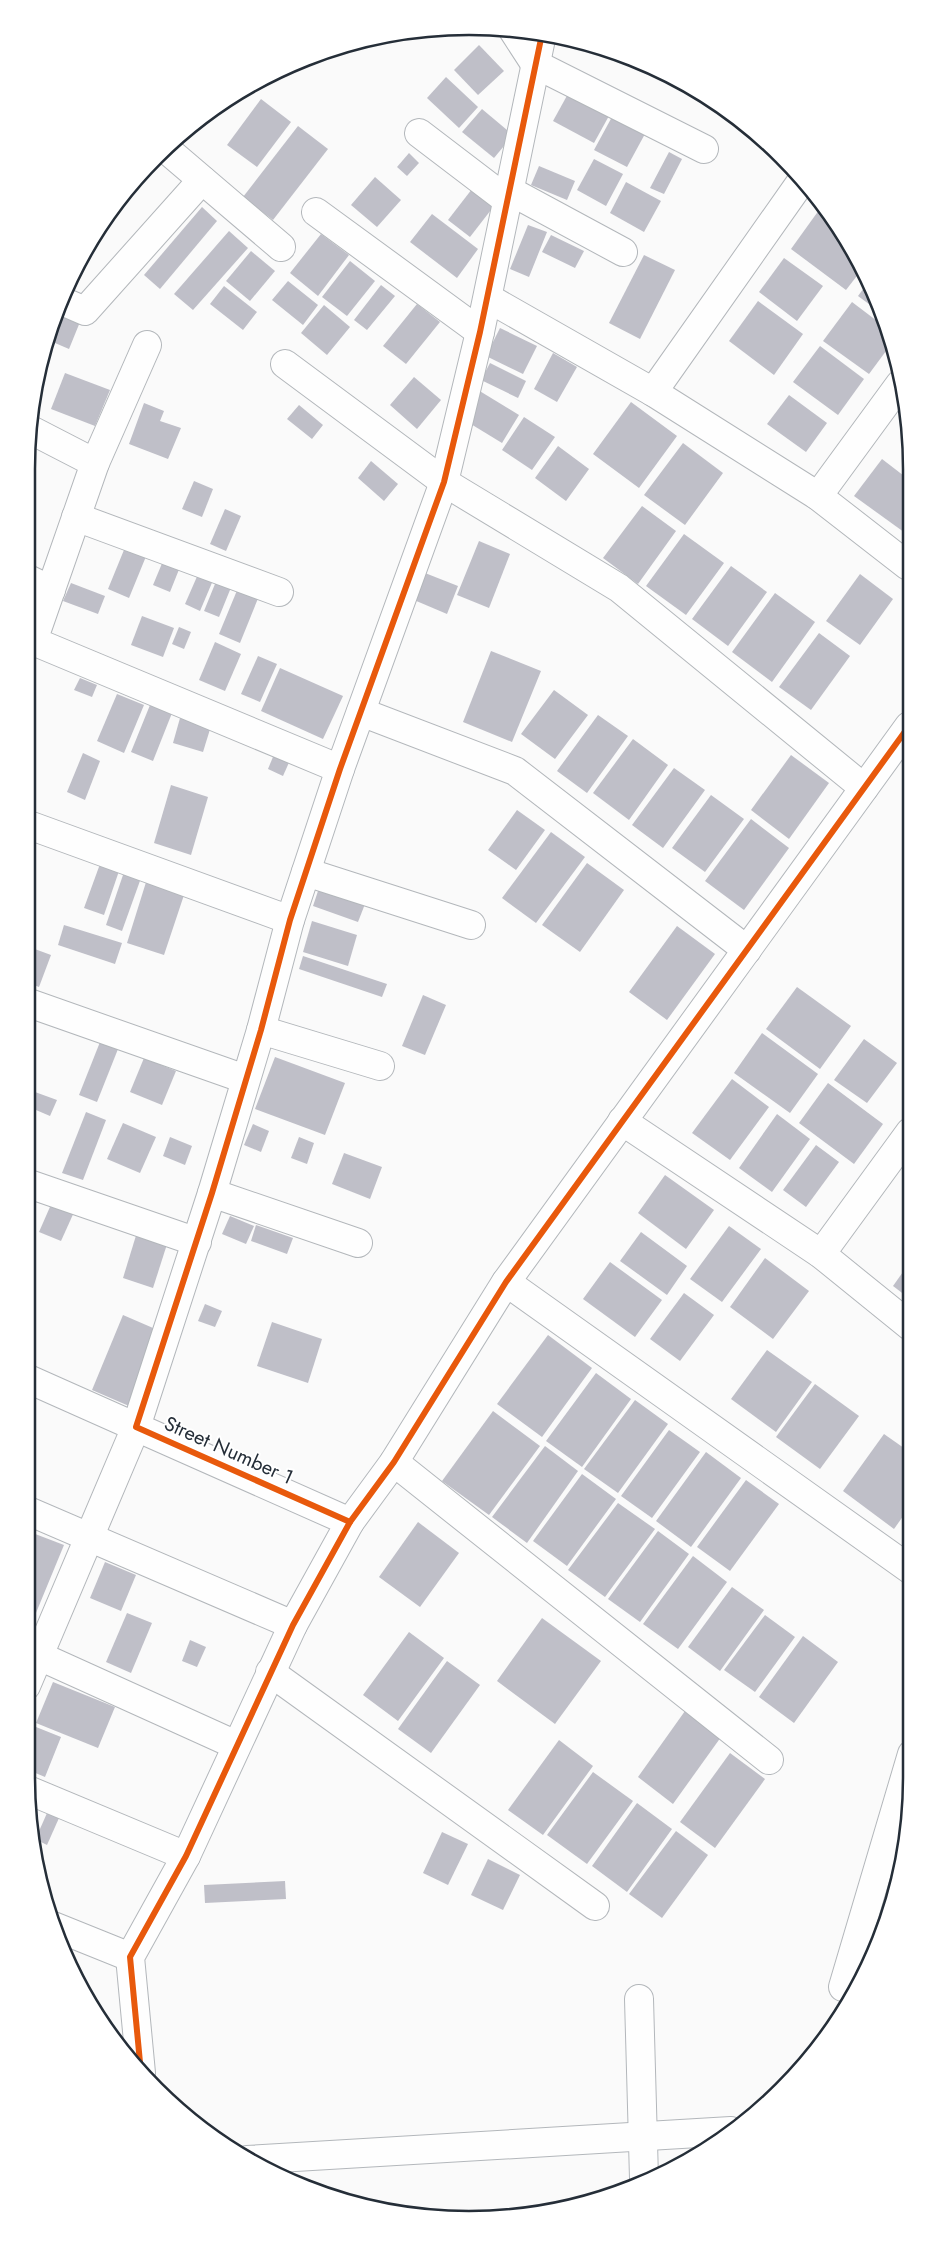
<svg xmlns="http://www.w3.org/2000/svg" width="938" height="2246" font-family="Jost,sans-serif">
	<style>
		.building { fill: #bfbfc8 }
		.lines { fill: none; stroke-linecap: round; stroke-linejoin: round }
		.street-casing { stroke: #b3b7bb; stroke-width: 30 }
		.street { stroke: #fefefe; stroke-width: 28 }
		.cycleway-casing { stroke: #fff; stroke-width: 9 }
		.cycleway { stroke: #e8590c; stroke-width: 6 }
		.labels { text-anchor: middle; stroke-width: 4; stroke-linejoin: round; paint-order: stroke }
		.street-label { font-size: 20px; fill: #252e38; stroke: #fff }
		.rim { fill: none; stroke: #252e38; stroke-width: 2.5 }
	</style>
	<rect width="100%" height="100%" fill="#fafafa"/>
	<g class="building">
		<path d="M479,45l25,26 -26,24 -24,-25z"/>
		<path d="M446,77l32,30 -19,21 -32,-30z"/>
		<path d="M569,92l41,22 -16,29 -41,-22z"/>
		<path d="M261,99l30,23 -34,45 -30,-22z"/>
		<path d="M482,109l31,26 -19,23 -32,-26z"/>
		<path d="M613,115l33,17 -19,35 -33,-17z"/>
		<path d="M298,126l30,23 -55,71 -30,-23z"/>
		<path d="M669,152l13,7 -18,35 -14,-6z"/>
		<path d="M409,153l10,10 -12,13 -10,-9z"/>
		<path d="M594,159l29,15 -17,32 -29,-16z"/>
		<path d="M539,166l36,15 -8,19 -36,-15z"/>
		<path d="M375,177l26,23 -24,27 -26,-22z"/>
		<path d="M626,182l35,19 -17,31 -34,-19z"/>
		<path d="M472,189l22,17 -24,31 -22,-17z"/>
		<path d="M202,207l15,14 -57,68 -16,-14z"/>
		<path d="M819,210l9,6 35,52 -17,22 -55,-41z"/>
		<path d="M432,214l46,35 -21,29 -47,-36z"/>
		<path d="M528,225l19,7 -18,45 -19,-8z"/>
		<path d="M229,231l19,17 -55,62 -19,-16z"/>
		<path d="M321,234l28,21 -31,41 -28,-23z"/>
		<path d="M551,235l33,16 -9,17 -33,-16z"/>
		<path d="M251,251l24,20 -25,30 -24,-20z"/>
		<path d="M644,255l31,15 -35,69 -31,-16z"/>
		<path d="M784,258l39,28 -26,35 -38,-29z"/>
		<path d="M350,261l25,20 -28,35 -25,-19z"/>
		<path d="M288,281l30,24 -15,20 -31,-25z"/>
		<path d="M869,281l3,12 5,17 -19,-14z"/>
		<path d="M381,285l14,11 -28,34 -13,-10z"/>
		<path d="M224,286l33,26 -14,18 -33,-26z"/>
		<path d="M758,301l45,33 -29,41 -45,-34z"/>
		<path d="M852,302l29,22 8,23 -20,27 -46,-33z"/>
		<path d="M417,304l23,18 -34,42 -23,-18z"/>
		<path d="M324,305l26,22 -23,28 -26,-22z"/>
		<path d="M56,313l24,9 -11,27 -21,-9 2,-13z"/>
		<path d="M500,328l37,18 -14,28 -37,-18z"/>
		<path d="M820,346l44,33 -26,36 -45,-33z"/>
		<path d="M553,353l24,14 -20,35 -23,-13z"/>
		<path d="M490,363l36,18 -8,17 -37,-18z"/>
		<path d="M65,373l45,17 -15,36 -44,-17z"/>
		<path d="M414,377l27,23 -24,29 -27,-24z"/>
		<path d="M478,390l41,25 -17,28 -41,-25z"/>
		<path d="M789,395l38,28 -21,29 -39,-28z"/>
		<path d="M631,402l46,34 -38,52 -46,-34z"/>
		<path d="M144,403l20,8 -4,10 21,7 -13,31 -39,-15z"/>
		<path d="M299,405l24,20 -11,14 -25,-20z"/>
		<path d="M524,417l31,20 -23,33 -30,-20z"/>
		<path d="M683,443l40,30 -38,52 -41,-30z"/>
		<path d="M558,446l31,23 -23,32 -31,-23z"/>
		<path d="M882,459l26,20v56l-54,-39z"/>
		<path d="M371,461l27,23 -14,17 -26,-23z"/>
		<path d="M194,481l19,8 -11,28 -20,-8z"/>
		<path d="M642,506l34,25 -38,53 -35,-26z"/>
		<path d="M225,509l16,7 -15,35 -16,-7z"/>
		<path d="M684,534l40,29 -38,52 -40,-29z"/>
		<path d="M479,541l31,13 -21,54 -32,-13z"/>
		<path d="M126,545l21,9 -18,44 -21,-9z"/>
		<path d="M163,561l17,6 -10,25 -17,-7z"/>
		<path d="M731,566l36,26 -39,54 -36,-27z"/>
		<path d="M199,572l15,6 -14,33 -15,-7z"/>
		<path d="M425,573l33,13 -11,28 -33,-14z"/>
		<path d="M860,574l33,25 -33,46 -34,-24z"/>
		<path d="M217,579l15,6 -13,32 -15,-6z"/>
		<path d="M71,583l34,13 -7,18 -35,-13z"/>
		<path d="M238,588l21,8 -19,47 -21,-9z"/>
		<path d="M775,593l40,29 -43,60 -40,-30z"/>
		<path d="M142,616l32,12 -11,29 -32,-12z"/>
		<path d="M179,627l12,5 -7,17 -12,-5z"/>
		<path d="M819,633l31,23 -39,54 -32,-23z"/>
		<path d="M215,642l26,12 -16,37 -26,-11z"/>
		<path d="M491,651l50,20 -29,71 -49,-20z"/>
		<path d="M258,656l19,8 -17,38 -19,-8z"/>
		<path d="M280,668l63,28 -20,43 -62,-28z"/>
		<path d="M80,678l17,7 -5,12 -18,-7z"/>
		<path d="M554,690l34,25 -33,44 -34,-25z"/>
		<path d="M117,694l27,11 -20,48 -27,-12z"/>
		<path d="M150,705l22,8 -19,48 -22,-9z"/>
		<path d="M598,715l30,21 -41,57 -30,-22z"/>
		<path d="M180,718l31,8 -8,26 -30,-9z"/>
		<path d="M633,739l35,26 -39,55 -36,-27z"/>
		<path d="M275,752l16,6 -8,18 -15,-7z"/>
		<path d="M83,753l17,8 -15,39 -18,-8z"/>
		<path d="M791,755l38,28 -40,56 -38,-29z"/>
		<path d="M674,768l31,22 -42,58 -31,-23z"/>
		<path d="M171,785l37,12 -17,58 -37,-12z"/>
		<path d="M711,795l33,24 -39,53 -33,-24z"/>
		<path d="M517,810l28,20 -29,40 -28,-20z"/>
		<path d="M751,819l38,29 -45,62 -39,-29z"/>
		<path d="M551,832l34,25 -49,66 -34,-25z"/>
		<path d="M587,863l37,27 -44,62 -38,-27z"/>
		<path d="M100,864l19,7 -15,44 -20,-7z"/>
		<path d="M124,872l17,6 -19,53 -16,-6z"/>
		<path d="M147,879l38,13 -21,63 -37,-12z"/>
		<path d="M319,888l46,16 -7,18 -45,-16z"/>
		<path d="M26,916l9,4 -9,22z"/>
		<path d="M312,921l45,14 -9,31 -45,-14z"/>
		<path d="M64,925l58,18 -7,21 -57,-19z"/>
		<path d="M677,926l38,28 -48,66 -38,-28z"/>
		<path d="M32,948l19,7 -12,32 -13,-5v-20z"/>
		<path d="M303,956l84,28 -5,13 -83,-28z"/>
		<path d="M797,987l54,39 -31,43 -54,-40z"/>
		<path d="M423,995l23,10 -21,50 -23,-9z"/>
		<path d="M762,1033l56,41 -28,39 -56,-40z"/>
		<path d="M864,1039l33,24 -30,40 -33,-23z"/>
		<path d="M100,1042l18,7 -21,53 -18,-7z"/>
		<path d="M275,1057l70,26 -20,52 -70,-26z"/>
		<path d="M144,1058l32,13 -14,34 -32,-13z"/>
		<path d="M732,1079l37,28 -39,53 -38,-27z"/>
		<path d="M828,1083l55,41 -29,40 -55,-41z"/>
		<path d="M35,1092l22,8 -7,16 -21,-9z"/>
		<path d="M86,1112l20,8 -23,60 -21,-7z"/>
		<path d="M777,1114l33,25 -38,53 -33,-24z"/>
		<path d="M123,1123l33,14 -16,36 -33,-14z"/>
		<path d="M253,1124l16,7 -8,21 -17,-7z"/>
		<path d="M170,1137l22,9 -7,19 -22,-9z"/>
		<path d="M299,1137l15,6 -7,21 -16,-6z"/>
		<path d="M816,1145l23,17 -33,45 -23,-17z"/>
		<path d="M344,1153l38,14 -12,32 -38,-15z"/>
		<path d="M665,1175l49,35 -28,39 -48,-36z"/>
		<path d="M53,1200l22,10 -14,31 -22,-9z"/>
		<path d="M230,1216l24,10 -8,18 -24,-10z"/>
		<path d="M256,1225l37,13 -6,16 -36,-13z"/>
		<path d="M729,1226l32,23 -39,53 -32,-23z"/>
		<path d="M138,1229l31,9 -16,50 -30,-10z"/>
		<path d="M641,1232l46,34 -20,29 -47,-34z"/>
		<path d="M765,1258l44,33 -36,48 -43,-32z"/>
		<path d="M610,1262l52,38 -27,37 -52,-38z"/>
		<path d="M910,1262v37l-17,-13z"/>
		<path d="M684,1293l30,22 -34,46 -30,-22z"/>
		<path d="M205,1304l17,7 -7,16 -17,-6z"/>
		<path d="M123,1315l37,16 -31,75 -37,-16z"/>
		<path d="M272,1322l50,17 -14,44 -51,-17z"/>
		<path d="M548,1335l44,33 -50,69 -45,-33z"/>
		<path d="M767,1350l45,32 -36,50 -45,-33z"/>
		<path d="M596,1373l35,26 -49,68 -36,-26z"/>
		<path d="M815,1384l44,32 -39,53 -44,-32z"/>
		<path d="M635,1400l33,24 -50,69 -34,-24z"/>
		<path d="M493,1411l47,35 -51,69 -47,-34z"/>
		<path d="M669,1430l31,22 -48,66 -31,-22z"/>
		<path d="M884,1434l27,19v52l-17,24 -51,-38z"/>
		<path d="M545,1446l33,25 -51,72 -35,-26z"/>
		<path d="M706,1452l35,26 -50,69 -35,-26z"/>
		<path d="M582,1474l34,25 -49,67 -34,-25z"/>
		<path d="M746,1480l33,24 -49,67 -33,-24z"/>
		<path d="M618,1503l37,26 -50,68 -37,-27z"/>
		<path d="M418,1522l41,31 -39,54 -41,-30z"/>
		<path d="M658,1531l31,23 -49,68 -32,-23z"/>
		<path d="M30,1532l34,13 -33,80 -5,-2v-82z"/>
		<path d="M693,1556l34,26 -49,67 -35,-25z"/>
		<path d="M105,1562l31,13 -15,36 -31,-13z"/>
		<path d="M732,1587l32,23 -44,61 -32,-24z"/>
		<path d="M127,1613l25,10 -21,50 -25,-11z"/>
		<path d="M765,1615l30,22 -40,55 -31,-22z"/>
		<path d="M542,1618l59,43 -46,63 -58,-43z"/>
		<path d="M409,1632l35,26 -46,63 -35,-26z"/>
		<path d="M803,1636l35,26 -44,61 -35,-26z"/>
		<path d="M190,1640l16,7 -9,20 -15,-6z"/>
		<path d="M447,1661l33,24 -49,68 -33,-24z"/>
		<path d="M53,1682l62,25 -17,41 -62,-25z"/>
		<path d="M685,1711l36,26 -48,67 -35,-27z"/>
		<path d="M36,1727l25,10 -16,40 -19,-8v-15z"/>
		<path d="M559,1740l34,26 -50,69 -35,-25z"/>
		<path d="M730,1753l35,26 -50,69 -35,-26z"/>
		<path d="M593,1772l40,29 -46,63 -40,-29z"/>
		<path d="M637,1803l35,26 -45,63 -35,-26z"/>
		<path d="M47,1813l12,5 -12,27 -10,-5 -1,-2z"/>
		<path d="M676,1831l32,24 -46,63 -33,-24z"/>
		<path d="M442,1832l26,12 -20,41 -25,-12z"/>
		<path d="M488,1859l32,16 -17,35 -32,-15z"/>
		<path d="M285,1881l1,18 -81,4 -1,-18z"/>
	</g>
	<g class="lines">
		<g class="street-casing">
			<g id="street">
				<path d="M513,30l22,34 169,85"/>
				<path d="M419,133l88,67"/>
				<path d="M166,149l115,98"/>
				<path d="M510,191l113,61"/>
				<path d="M316,212l164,120"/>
				<path d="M488,298l165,94 165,104 90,70"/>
				<path d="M62,301l23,10 117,-131"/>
				<path d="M285,364l159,118 175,106 245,200"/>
				<path d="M653,392l150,-213"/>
				<path d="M33,431l62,32 -62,178 307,128"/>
				<path d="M95,463l52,-118"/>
				<path d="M818,496l82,-112"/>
				<path d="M76,517l203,75"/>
				<path d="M26,578l25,12"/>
				<path d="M361,712l154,59 232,179"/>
				<path d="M26,824l264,96"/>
				<path d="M306,872l165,53"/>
				<path d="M26,1002l219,77"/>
				<path d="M261,1030l119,36"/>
				<path d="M622,1121l199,133 89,72"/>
				<path d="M26,1183l171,59"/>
				<path d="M212,1193l146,50"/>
				<path d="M821,1254l89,-122"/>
				<path d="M506,1282l405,288"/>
				<path d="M26,1378l110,49 -110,259"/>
				<path d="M394,1462l375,298"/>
				<path d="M26,1510l267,115"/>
				<path d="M350,1522l-214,-95 76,-234 49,-163 29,-110 50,-151 104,-287 36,-150 62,-298"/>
				<path d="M26,1650l210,95"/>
				<path d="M270,1672l325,234"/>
				<path d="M28,1790l158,66"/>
				<path d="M53,1926l77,31"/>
				<path d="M843,1987l69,-233"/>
				<path d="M639,1999l5,179"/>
				<path d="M141,2073l-11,-116 56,-101 107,-231 57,-103 44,-60 112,-180 403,-556"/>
				<path d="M247,2160l484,-29"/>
			</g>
		</g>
		<use href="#street" class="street"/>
		<g class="cycleway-casing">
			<g id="cycleway">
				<path d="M350,1522l-214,-95 76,-234 49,-163 29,-110 50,-151 104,-287 36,-150 62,-298"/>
				<path d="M141,2073l-11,-116 56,-101 107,-231 57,-103 44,-60 112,-180 403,-556"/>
			</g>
		</g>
		<use href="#cycleway" class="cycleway"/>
	</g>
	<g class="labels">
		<g class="street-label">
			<text transform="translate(229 1450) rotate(24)" y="7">Street Number 1</text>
		</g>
	</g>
	<path d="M0 0H938V2246H0ZM469 35H469A434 434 0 0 1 903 469V1777A434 434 0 0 1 469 2211H469A434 434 0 0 1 35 1777V469A434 434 0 0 1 469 35Z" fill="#fff" fill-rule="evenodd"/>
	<path class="rim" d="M469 35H469A434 434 0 0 1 903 469V1777A434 434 0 0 1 469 2211H469A434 434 0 0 1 35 1777V469A434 434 0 0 1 469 35Z"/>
</svg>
